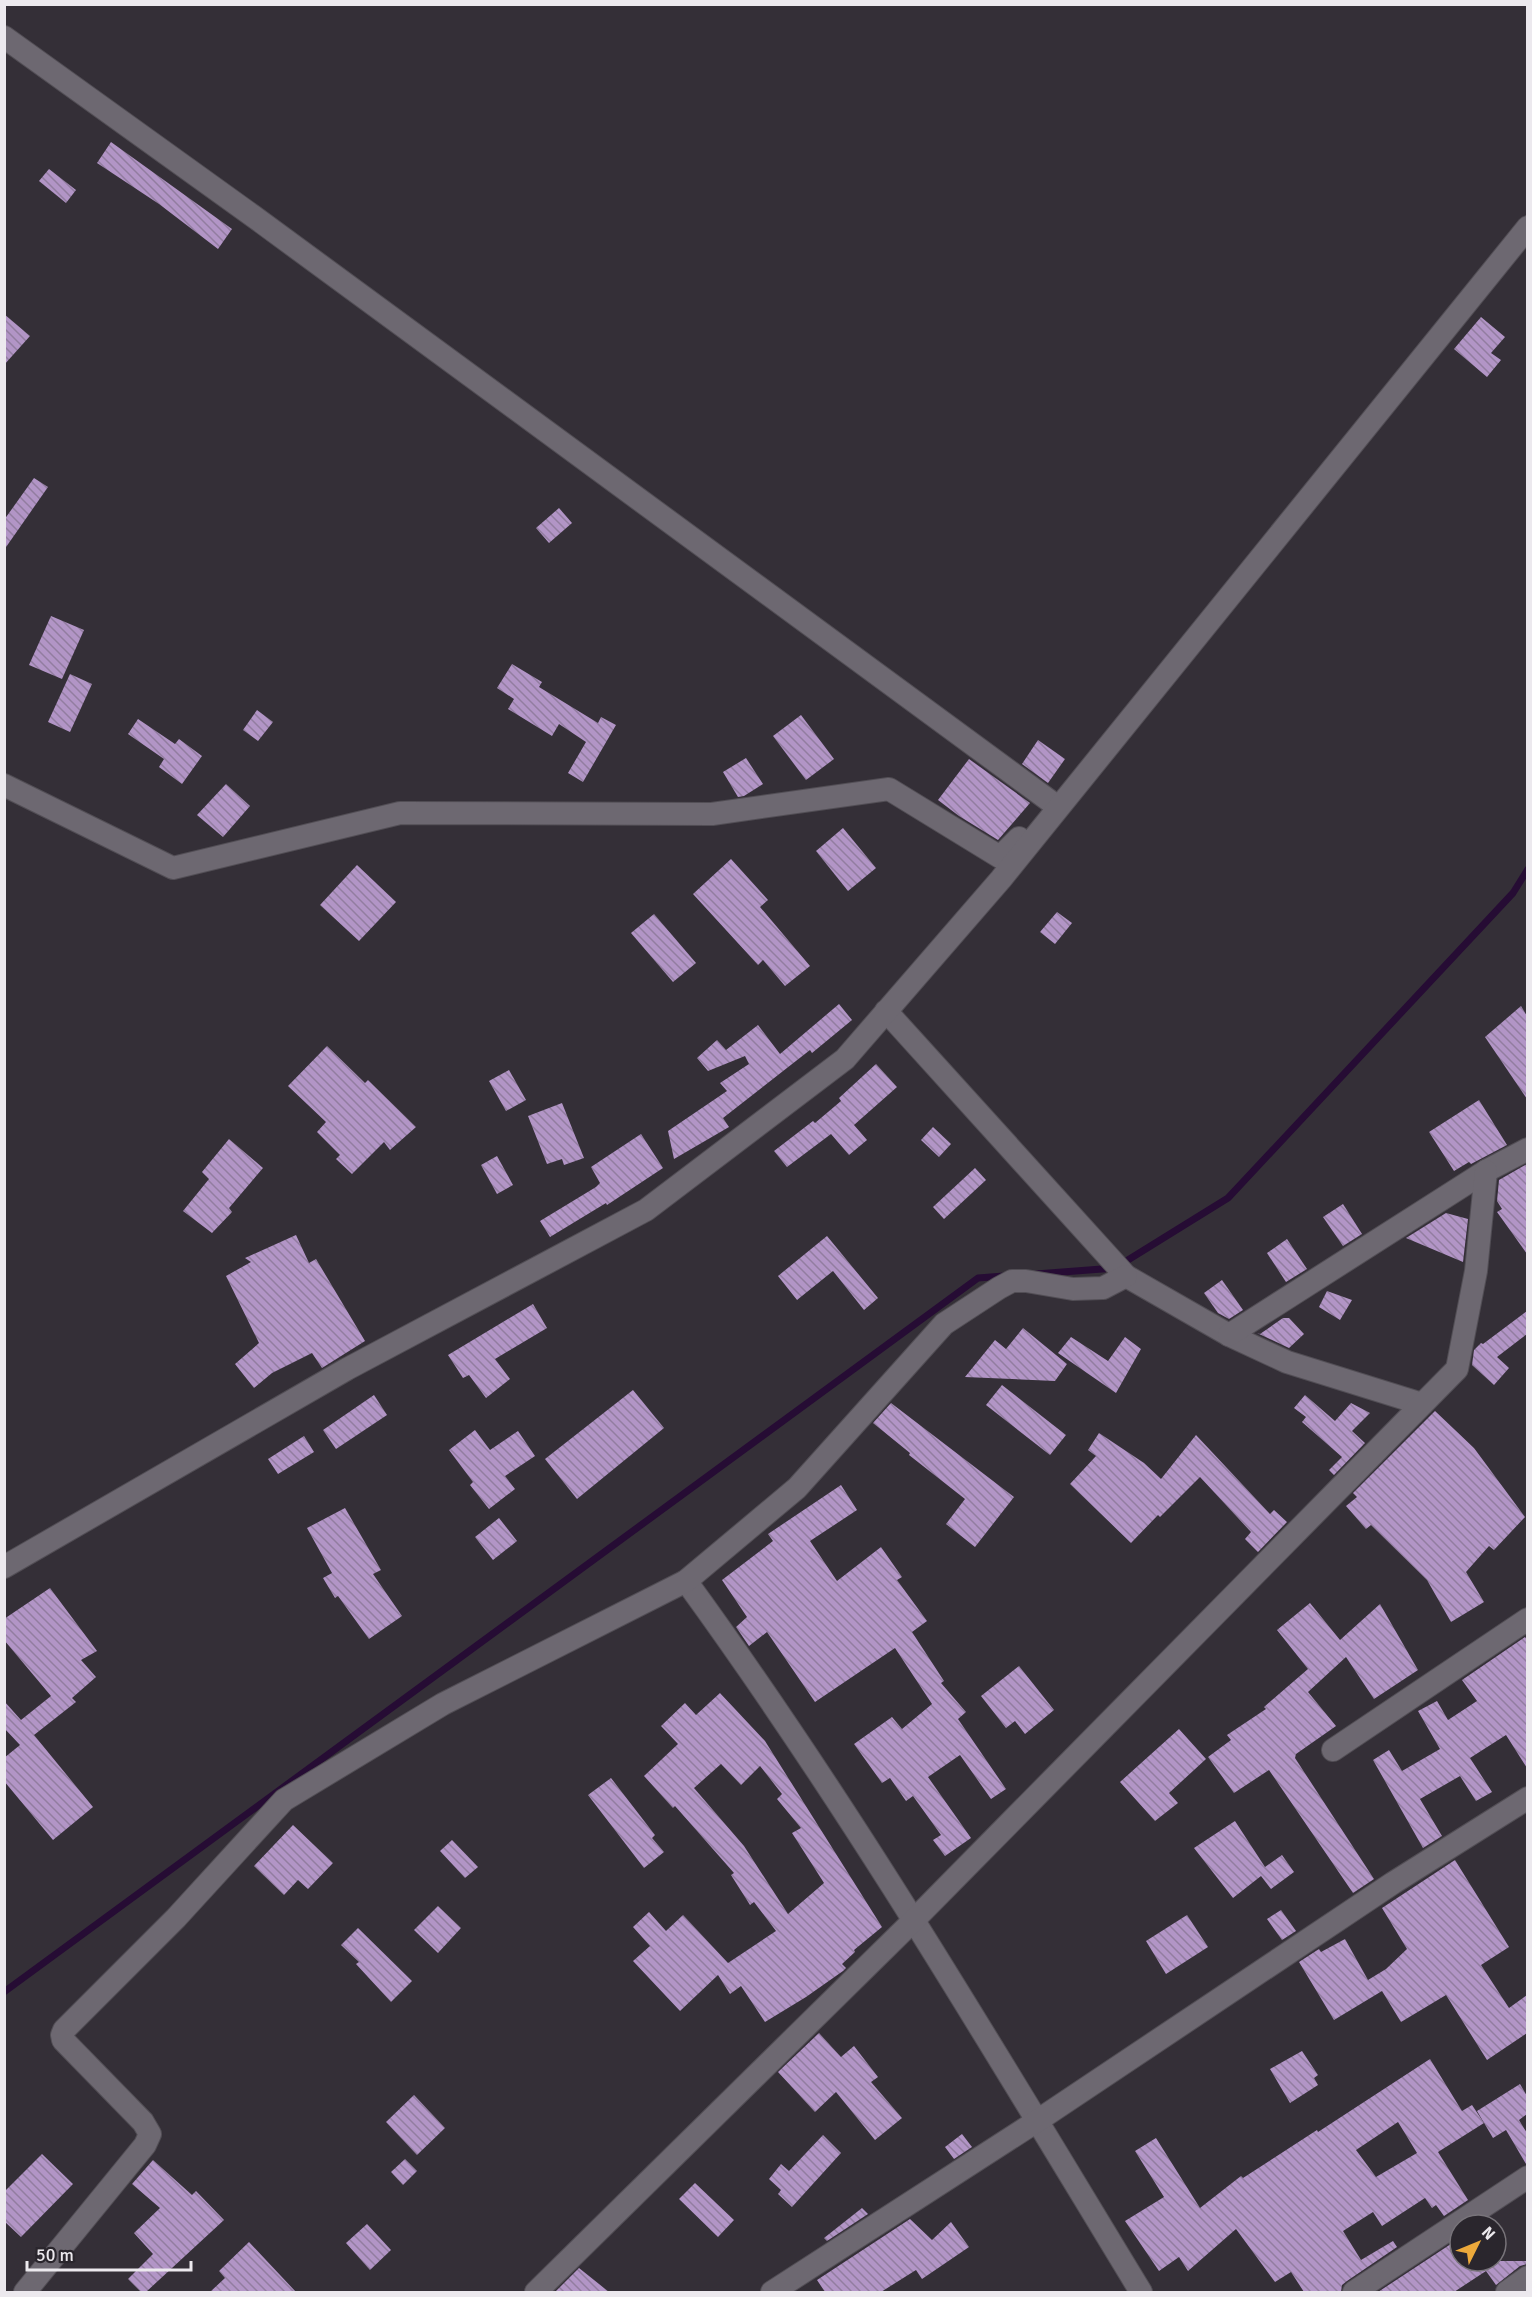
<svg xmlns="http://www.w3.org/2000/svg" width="1532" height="2297" font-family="Signika,sans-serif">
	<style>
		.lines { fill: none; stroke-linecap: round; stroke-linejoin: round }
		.stream { stroke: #260c34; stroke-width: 7 }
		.building { fill: url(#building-back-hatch); fill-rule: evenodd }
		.minor-casing { stroke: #524e55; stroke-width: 24 }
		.minor { stroke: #6d6871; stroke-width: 22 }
	</style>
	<defs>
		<pattern id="building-back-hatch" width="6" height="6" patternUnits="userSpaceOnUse" patternTransform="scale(1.5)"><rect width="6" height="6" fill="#b295c6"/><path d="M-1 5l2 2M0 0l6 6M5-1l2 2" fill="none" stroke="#927da0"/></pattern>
	</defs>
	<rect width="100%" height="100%" fill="#342f37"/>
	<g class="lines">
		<g class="stream">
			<path d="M1036,1274l79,-6 113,-70 285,-305 15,-24"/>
			<path d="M4,1992l974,-714 26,-2"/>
		</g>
	</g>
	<g class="building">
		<path d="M111,142l121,87 -14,20 -59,-45 -62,-41z"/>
		<path d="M49,169l27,21 -10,13 -27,-22z"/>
		<path d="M4,314l26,22 -26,29z"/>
		<path d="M1481,317l24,20 -14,16 10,7 -14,17 -33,-28z"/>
		<path d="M34,478l14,9 -44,63v-30z"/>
		<path d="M559,508l13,15 -23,20 -13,-15z"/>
		<path d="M51,616l33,14 -22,49 -33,-14z"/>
		<path d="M512,664l30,18 -3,5 59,36 3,-6 15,8 -33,57 -15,-9 18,-31 -27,-18 -7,12 -44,-27 6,-10 -17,-11z"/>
		<path d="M70,674l22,10 -22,48 -22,-10z"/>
		<path d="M257,710l16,12 -15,19 -15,-11z"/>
		<path d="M801,715l33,44 -28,21 -33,-44z"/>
		<path d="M138,719l37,25 4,-5 23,17 -20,28 -23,-17 5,-8 -36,-25z"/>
		<path d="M1038,740l27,19 -17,24 -26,-19z"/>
		<path d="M746,758l17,26 -19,12 -6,1 -15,-25z"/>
		<path d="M969,759l61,44 -32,37 -39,-24 -21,-16z"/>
		<path d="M226,784l24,22 -27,31 -26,-22z"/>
		<path d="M843,828l33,40 -28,23 -32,-40z"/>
		<path d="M731,859l37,41 -8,7 50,59 -25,20 -22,-26 -5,5 -65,-71z"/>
		<path d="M357,865l39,37 -37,39 -39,-36z"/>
		<path d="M1057,912l15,11 -17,21 -15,-12z"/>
		<path d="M654,914l42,49 -23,19 -42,-49z"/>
		<path d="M839,1004l13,16 -40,33 -2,-3 -87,68 6,9 -55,32 -6,-28 59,-40 -7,-8 29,-19 -4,-8 -37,15 -11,-13 20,-18 9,10 32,-25 22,29z"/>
		<path d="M1521,1006l6,10v83l-42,-62z"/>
		<path d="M327,1046l38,37 3,-3 48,47 -26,23 -6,-8 -32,32 -16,-15 4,-4 -23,-23 9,-10 -38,-36z"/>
		<path d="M876,1064l21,23 -43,38 13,15 -18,15 -18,-21 -44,33 -13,-16 39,-30 2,2 26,-22 -2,-3z"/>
		<path d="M509,1070l17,30 -20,11 -17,-30z"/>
		<path d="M1479,1100l28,45 -36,19 -2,-2 -15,9 -25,-39z"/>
		<path d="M562,1103l22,55 -20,7 -2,-6 -15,5 -19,-48z"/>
		<path d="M933,1127l18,17 -12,13 -18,-17z"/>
		<path d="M641,1134l22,34 -56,37 -1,-2 -56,34 -10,-16 56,-34 4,-4 -9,-16z"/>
		<path d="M229,1139l34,29 -34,40 3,4 -20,21 -29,-22 26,-32 -7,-7z"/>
		<path d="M497,1156l16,29 -16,9 -16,-29z"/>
		<path d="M1527,1164v90l-30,-42 5,-3 -5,-8 2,-21z"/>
		<path d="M975,1168l11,12 -42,39 -11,-12z"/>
		<path d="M1343,1204l19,30 -19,12 -20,-29z"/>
		<path d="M1446,1213l22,6 -5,43 -57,-24z"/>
		<path d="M296,1235l13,28 7,-4 49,82 -43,27 -10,-15 -40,20 -18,15 -19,-24 24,-21 -33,-67 25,-14 -6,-4z"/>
		<path d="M827,1236l51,62 -14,12 -31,-39 -36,29 -19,-24z"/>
		<path d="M1287,1239l20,30 -21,13 -19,-29z"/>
		<path d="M1222,1280l21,30 -14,9 -11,-6 -14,-20z"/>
		<path d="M1327,1291l25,9 -12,20 -21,-13z"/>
		<path d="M533,1304l14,24 -52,31 15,20 -24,19 -17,-23 -6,3 -15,-23z"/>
		<path d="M1527,1311v23l-30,23 12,11 -15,17 -22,-20 2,-15 7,-7 2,1z"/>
		<path d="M1283,1318h6l15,16 -15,14 -32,-15 3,1z"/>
		<path d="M1023,1328l44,36 -12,17 -90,-4 30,-37 11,9z"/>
		<path d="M1071,1337l37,24 17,-24 16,12 -25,44 -58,-40z"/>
		<path d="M1002,1385l64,50 -16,20 -64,-50z"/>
		<path d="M633,1390l31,38 -87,71 -32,-40z"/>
		<path d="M374,1395l13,20 -51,34 -13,-19z"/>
		<path d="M1305,1395l30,26 16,-18 19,10 -18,18 13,12 -31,32 -5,-5 13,-13 -40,-35 4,-5 -12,-9z"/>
		<path d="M891,1403l123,94 -39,50 -29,-23 19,-25 -56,-44 1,-2 -37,-30z"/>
		<path d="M1435,1411l39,37 51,69 -31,33 -5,-4 -23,26 18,30 -33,20 -24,-42 -56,-55 -5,4 -20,-23 11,-9 -4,-4z"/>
		<path d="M475,1430l15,20 28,-19 17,25 -30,20 10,13 -26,20 -19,-24 3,-3 -24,-32z"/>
		<path d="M1099,1433l45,30 17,16 35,-44 74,79 4,-4 13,12 -29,30 -13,-13 6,-7 -51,-55 -40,40 -2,-2 -27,28 -61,-59 26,-28 -8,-6z"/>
		<path d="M304,1436l10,16 -36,22 -10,-15z"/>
		<path d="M841,1485l16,25 -47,31 27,40 44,-34 21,30 -5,3 30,41 -15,11 32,49 -3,2 25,29 -8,7 48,70 -15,10 -31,-44 -32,22 43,61 -26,18 -12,-16 8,-5 -28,-39 -7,5 -16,-23 -8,5 -28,-39 38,-27 10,12 30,-25 -37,-56 -80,54 -48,-70 -18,14 -13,-19 11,-10 -25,-37 51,-39 -5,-7z"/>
		<path d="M345,1508l36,62 -8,4 29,42 -33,23 -31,-43 -3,2 -12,-20 9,-5 -25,-45z"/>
		<path d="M499,1518l18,23 -24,19 -18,-23z"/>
		<path d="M50,1588l47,63 -16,9 15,17 -24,21 4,4 -42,33 59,72 -40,33 -49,-59v-23l16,-13 -16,-17v-27l17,19 30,-24 -47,-56v-21z"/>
		<path d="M1310,1603l30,37 40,-36 38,66 -44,29 -28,-42 -38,35 28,34 -40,28 -1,4 79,121 -21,14 -84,-123 -35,23 -26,-36 23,-17 -4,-5 39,-26 -2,-2 44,-38 -31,-39z"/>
		<path d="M1525,1637l2,3v128l-21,-33 -36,23 22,34 -16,9 -16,-25 -40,23 22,37 -19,12 -50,-88 16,-10 13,21 38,-22 -22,-38 19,-10 11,19 29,-19 -15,-21z"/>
		<path d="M1019,1666l35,44 -29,24 -10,-13 -9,7 -25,-32z"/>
		<path d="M720,1693l45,48 117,186 -28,23 1,2 -13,12 4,4 -3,3 -37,26 -41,25 -24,-36 -11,8 -12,-19 -38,36 -47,-50 17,-15 -17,-19 16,-15 17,19 17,-16 45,48 48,-32 -22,-29 -4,3 -19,-30 3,-2 -59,-67 -2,2 -29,-32 34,-32 -17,-18 24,-23 11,12zM721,1764l20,21 19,-19 22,28 -5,5 24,29 -9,5 32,50 -36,31 -44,-68 -50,-58z"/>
		<path d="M1179,1729l27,30 -37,34 9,10 -23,18 -35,-39z"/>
		<path d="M611,1778l44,57 -3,3 12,14 -20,16 -56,-73z"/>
		<path d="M1235,1821l30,46 17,-12 12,17 -23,17 -10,-13 -28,22 -39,-50z"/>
		<path d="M293,1825l40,38 -25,26 -10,-9 -14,15 -30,-29z"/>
		<path d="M452,1840l26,27 -13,11 -25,-27z"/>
		<path d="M1455,1860l54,87 -28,18 28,43 18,-13v38l-40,27 -41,-65 -45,27 -19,-31 -48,29 -35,-58 20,-13 2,3 24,-13 23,41 18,-11 21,-20 -25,-41z"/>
		<path d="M438,1906l23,22 -23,25 -24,-23z"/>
		<path d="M1281,1910l15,21 -14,9 -15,-21z"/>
		<path d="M1187,1915l21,32 -42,27 -20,-33z"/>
		<path d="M358,1928l54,53 -21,21 -35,-38 3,-2 -18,-17z"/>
		<path d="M819,2033l22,24 13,-11 24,31 -7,5 31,36 -27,22 -39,-48 -21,20 -37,-40z"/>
		<path d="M1302,2051l16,24 -4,3 4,7 -28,18 -20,-34z"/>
		<path d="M1430,2059l32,52 10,-6 12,18 -46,29 30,48 -24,16 -8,-11 -4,3 -7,-10 -43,28 -9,-14 -30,19 18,29 32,-19 4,6 -50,34 -5,4 -1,7h-37l-13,-20 -16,10 -39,-53 -48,42 -9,-14 -20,14 -34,-50 39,-24 -29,-46 21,-13 44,70 41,-32 2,2 74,-48 1,2zM1398,2122l19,31 -41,24 -20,-27z"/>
		<path d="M1520,2084l7,12v18l-8,6 8,13 -1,31 -20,-34 -13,8 -16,-27z"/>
		<path d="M414,2095l31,33 -28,27 -31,-33z"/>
		<path d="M962,2134l10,13 -18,12 -9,-12z"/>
		<path d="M823,2135l18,18 -49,54 -14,-13 3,-4 -12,-11 12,-15 8,7z"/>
		<path d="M42,2154l31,30 -52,53 -17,-16v-29z"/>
		<path d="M405,2159l12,12 -14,14 -12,-13z"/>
		<path d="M153,2160l39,35 4,-4 28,29 -78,72h-5l-13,-13 25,-25 -19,-21 26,-25 -28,-24z"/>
		<path d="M695,2183l39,37 -16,17 -39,-38z"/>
		<path d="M862,2208l6,6 -41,27 -3,-3z"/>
		<path d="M910,2219l22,21 19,-18 18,25 -47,32 -6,-9 -35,22h-56l-8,-12z"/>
		<path d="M367,2224l24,26 -21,20 -24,-27z"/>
		<path d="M1460,2238v23h67v3l-7,2 -24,19 -10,-14 -32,21h-76z"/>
		<path d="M249,2242l47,50h-86l15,-14 -6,-7z"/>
		<path d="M579,2268l30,24h-54z"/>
	</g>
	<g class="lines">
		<g class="minor-casing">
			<g id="minor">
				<path d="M4,37l249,179 805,591"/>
				<path d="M4,785l169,83 227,-55 312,1 177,-25 111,68 19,-19"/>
				<path d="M886,1011l240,265 103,59 58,27 135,42"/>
				<path d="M1229,1335l257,-164 42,-22"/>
				<path d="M4,1567l343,-198 299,-159 199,-151 156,-180 527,-652"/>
				<path d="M686,1581c166,228 309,471 455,711"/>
				<path d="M1333,1750l195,-131"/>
				<path d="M25,2292l120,-147 5,-11 -7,-12 -80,-82 -1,-5 2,-5 112,-112 108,-118 159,-96 243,-123 111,-93 147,-164 55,-36 13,-7h14l47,8 30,-1 23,-12"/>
				<path d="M536,2292l378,-372 543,-551 19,-98 10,-100"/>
				<path d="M772,2292l265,-171 356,-238 135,-85"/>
				<path d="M1354,2292l174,-115"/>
				<path d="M1507,2292l21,-15"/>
			</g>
		</g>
		<use href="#minor" class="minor"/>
	</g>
	<rect width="1532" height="2297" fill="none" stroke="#ece9ee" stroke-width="12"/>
	<g transform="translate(1478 2243) rotate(47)"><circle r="28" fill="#2a262d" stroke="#78747a" stroke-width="1.5"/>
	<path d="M0-4.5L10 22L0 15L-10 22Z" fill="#eca93b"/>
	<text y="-9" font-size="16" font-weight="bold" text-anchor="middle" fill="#ece9ee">N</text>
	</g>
	<path d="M27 2261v9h164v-9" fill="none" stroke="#ece9ee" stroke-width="3"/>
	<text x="36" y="2261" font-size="18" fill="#ece9ee" stroke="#2a262d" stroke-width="4.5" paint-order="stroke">50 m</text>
</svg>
